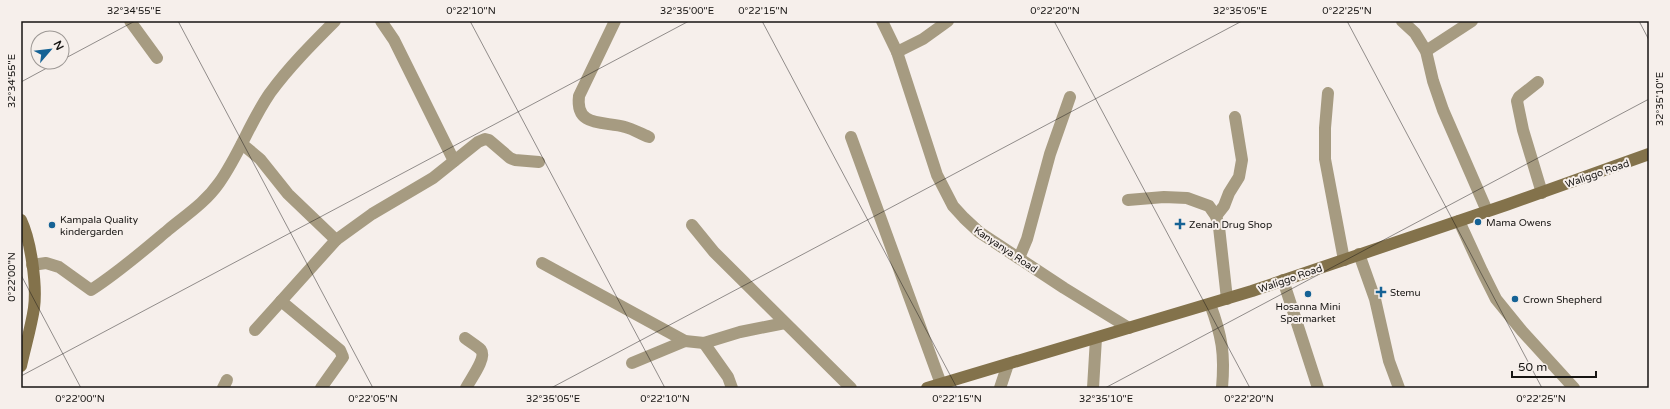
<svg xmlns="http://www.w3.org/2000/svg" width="1670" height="409" font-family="'Varela Round',sans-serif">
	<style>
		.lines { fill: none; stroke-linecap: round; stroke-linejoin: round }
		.street { stroke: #a69b81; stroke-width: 12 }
		.secondary { stroke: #83724b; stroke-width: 12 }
		.ticks { fill: none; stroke: #171513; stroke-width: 1; stroke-opacity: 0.45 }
		.poi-dot { fill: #156295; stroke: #f6efeb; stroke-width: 1.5 }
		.labels { text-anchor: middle; stroke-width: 4; stroke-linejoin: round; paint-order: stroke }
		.street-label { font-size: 10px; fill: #171513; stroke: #f6efeb }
		.poi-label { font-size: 10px; fill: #171513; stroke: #f6efeb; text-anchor: start }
		.neatline { fill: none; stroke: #171513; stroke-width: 1.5 }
		.ticks-label { font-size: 10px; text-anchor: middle; fill: #171513 }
	</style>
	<rect width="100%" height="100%" fill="#f6efeb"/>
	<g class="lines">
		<g class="street">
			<path d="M130,21l27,37"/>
			<path d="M381,21l13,19 60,121"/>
			<path d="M615,21l-36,75c-4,32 25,25 46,31 8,2 16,7 24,10"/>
			<path d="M882,21l15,31 40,123 16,31 11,12 15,14 85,56 65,40"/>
			<path d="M1402,21l13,12 11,18 7,30 10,29 44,101"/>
			<path d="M1426,51l46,-30"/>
			<path d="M897,52l26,-13 25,-18"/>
			<path d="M1538,82l-19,15 -2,4 6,29 19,63"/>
			<path d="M1328,93l-3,35v31l19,101"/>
			<path d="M851,137l90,247"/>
			<path d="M242,144l18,15 28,35 48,46"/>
			<path d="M1128,200l36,-3 23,1 22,8 7,10 3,11 8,72"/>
			<path d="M1216,216l8,-10 5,-13 10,-16 3,-17 -7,-43"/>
			<path d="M1459,221l23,50 14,28 26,32 52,57"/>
			<path d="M692,225l22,27 137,136"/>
			<path d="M1359,254l16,45 14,62 10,27"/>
			<path d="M1019,258l8,-19 23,-85 20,-57"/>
			<path d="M542,263l143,78 19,2 36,-11 45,-9"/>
			<path d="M32,265l14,-2 13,4 32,23c28,-18 52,-39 77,-60 18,-15 37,-27 51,-47 20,-28 31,-61 51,-90 19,-26 42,-49 65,-72"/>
			<path d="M1283,280l35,108"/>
			<path d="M281,301l59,49 3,7 -22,31"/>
			<path d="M1210,304c12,32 15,50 12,84"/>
			<path d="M255,330l81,-90 36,-26 61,-36 45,-36 7,-3 4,1 21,18 5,2 24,2"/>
			<path d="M465,338c5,4 12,8 16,12 6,8 -11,30 -15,38"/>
			<path d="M704,343l24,34 4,11"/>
			<path d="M632,363l53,-22"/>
			<path d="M223,388l4,-8"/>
			<path d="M1000,388l8,-24"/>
			<path d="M1093,388l3,-50"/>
		</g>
		<g class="secondary">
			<path d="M21,220c10,21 16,65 13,88 -3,20 -9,39 -13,58"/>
			<path d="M927,388l325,-97 254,-86 143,-51"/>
		</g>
	</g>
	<path class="ticks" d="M178,21l195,367M470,21l195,367M762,21l195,367M1054,21l196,367M1347,21l195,367M1639,21l10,19M62,60l73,-39M21,82l37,-20M21,275l60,113M21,376l668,-355M551,388l691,-367M1105,388l544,-289"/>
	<g class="poi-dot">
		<circle cx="1478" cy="222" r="4"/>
		<path d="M1178 218h4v4h4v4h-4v4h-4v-4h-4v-4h4z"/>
		<circle cx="52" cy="225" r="4"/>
		<path d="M1379 286h4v4h4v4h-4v4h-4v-4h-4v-4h4z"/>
		<circle cx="1308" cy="294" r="4"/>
		<circle cx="1515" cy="299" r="4"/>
	</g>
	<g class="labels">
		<g class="street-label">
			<text transform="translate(1597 173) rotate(-19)" y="4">Waliggo Road</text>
			<text transform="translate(1006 249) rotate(34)" y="4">Kanyanya Road</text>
			<text transform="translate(1290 278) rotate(-19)" y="4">Waliggo Road</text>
		</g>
		<g class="poi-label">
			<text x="60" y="223">Kampala Quality<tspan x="60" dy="12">kindergarden</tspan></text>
			<text x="1486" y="226">Mama Owens</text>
			<text x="1189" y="228">Zenah Drug Shop</text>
			<text x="1390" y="296">Stemu</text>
			<text x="1523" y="303">Crown Shepherd</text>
			<text x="1308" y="310" text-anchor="middle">Hosanna Mini<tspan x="1308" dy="12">Spermarket</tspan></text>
		</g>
	</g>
	<rect width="1670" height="409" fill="none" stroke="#f6efeb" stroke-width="44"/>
	<g transform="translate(50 50) rotate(62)"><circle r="19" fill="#f6efeb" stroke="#9d9895"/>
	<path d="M0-3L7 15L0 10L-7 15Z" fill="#156295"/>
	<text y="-6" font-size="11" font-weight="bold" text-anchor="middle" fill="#171513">N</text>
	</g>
	<path d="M1512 371v6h84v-6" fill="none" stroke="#171513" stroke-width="2"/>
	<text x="1518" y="371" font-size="12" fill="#171513" stroke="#f6efeb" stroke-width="3" paint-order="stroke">50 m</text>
	<rect x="22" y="22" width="1626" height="365" class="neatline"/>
	<g class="ticks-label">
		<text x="134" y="14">32°34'55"E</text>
		<text x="471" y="14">0°22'10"N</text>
		<text x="687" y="14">32°35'00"E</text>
		<text x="763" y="14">0°22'15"N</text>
		<text x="1055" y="14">0°22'20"N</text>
		<text x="1240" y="14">32°35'05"E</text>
		<text x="1347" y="14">0°22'25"N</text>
		<text transform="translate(11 81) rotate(-90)" y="4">32°34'55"E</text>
		<text transform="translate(1659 99) rotate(-90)" y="4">32°35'10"E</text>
		<text transform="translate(11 277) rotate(-90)" y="4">0°22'00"N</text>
		<text x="80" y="402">0°22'00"N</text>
		<text x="373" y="402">0°22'05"N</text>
		<text x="553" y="402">32°35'05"E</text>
		<text x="665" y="402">0°22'10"N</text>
		<text x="957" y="402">0°22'15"N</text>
		<text x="1106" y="402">32°35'10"E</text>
		<text x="1249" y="402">0°22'20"N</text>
		<text x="1541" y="402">0°22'25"N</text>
	</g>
</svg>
